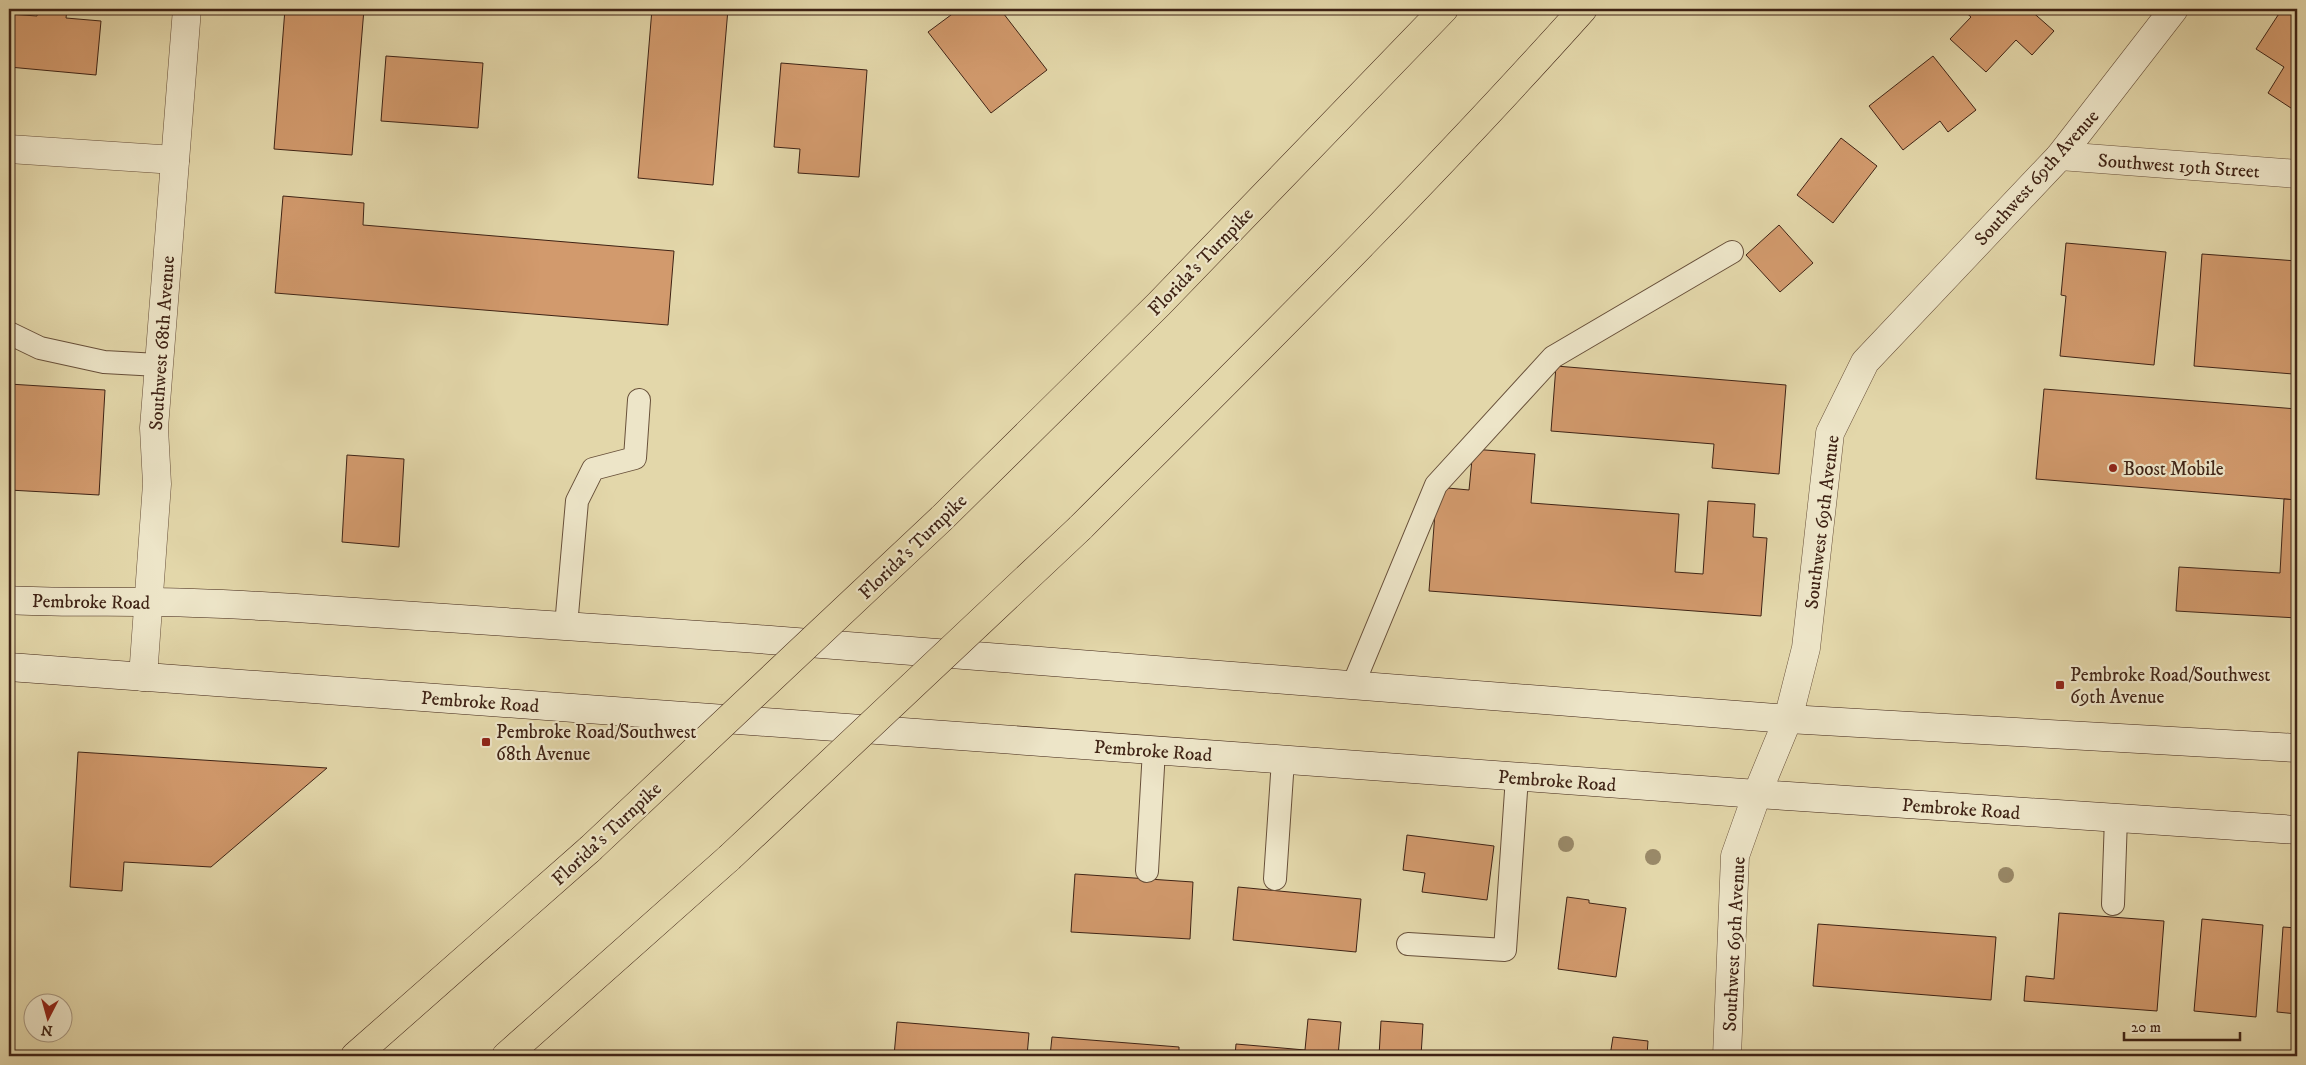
<svg xmlns="http://www.w3.org/2000/svg" width="2306" height="1065" font-family="'IM FELL DW Pica',serif">
	<style>
		.building { fill: #d29a6d; stroke: #3f2315 }
		.lines { fill: none; stroke-linecap: round; stroke-linejoin: round }
		.service-casing { stroke: #68503a; stroke-width: 24 }
		.minor-casing { stroke: #68503a; stroke-width: 29 }
		.secondary-casing { stroke: #3f2315; stroke-width: 29 }
		.motorway-casing { stroke: #3f2315; stroke-width: 29 }
		.service { stroke: #ede5c8; stroke-width: 22 }
		.minor { stroke: #ede5c8; stroke-width: 28 }
		.secondary { stroke: #ede5c8; stroke-width: 28 }
		.motorway { stroke: #e3d7aa; stroke-width: 28 }
		.motorway-bridge-casing { stroke: #3f2315; stroke-width: 29; stroke-linecap: butt }
		.motorway-bridge { stroke: #e3d7aa; stroke-width: 28 }
		.tree { fill: #998968 }
		.poi-dot { fill: #8f2418; stroke: #ede5c8; stroke-width: 2 }
		.labels { text-anchor: middle; stroke-width: 4.5; stroke-linejoin: round; paint-order: stroke }
		.street-label { font-size: 19px; fill: #3f2315; stroke: #ede5c8 }
		.poi-label { font-size: 19px; fill: #3f2315; stroke: #ede5c8; text-anchor: start }
	</style>
	<rect width="100%" height="100%" fill="#e3d7aa"/>
	<filter id="stains"><feTurbulence type="fractalNoise" baseFrequency=".004" numOctaves="4"/><feColorMatrix values="0 0 0 0 .2 0 0 0 0 .09 0 0 0 0 .02 0 0 0 .5 -.17"/></filter>
	<radialGradient id="worn" r=".72"><stop offset=".6" stop-color="#630" stop-opacity="0"/><stop offset="1" stop-color="#630" stop-opacity=".3"/></radialGradient>
	<g class="building">
		<path d="M38,9h29l-1,9 35,3 -5,54 -87,-8v-53l28,2z"/>
		<path d="M285,9h79l-12,146 -78,-6z"/>
		<path d="M652,9h76l-15,176 -75,-7z"/>
		<path d="M959,9h41l47,61 -56,43 -63,-81z"/>
		<path d="M1962,9h67l25,22 -22,24 -16,-15 -30,32 -36,-33 21,-22z"/>
		<path d="M2282,9h15v103l-29,-19 16,-26 -28,-18z"/>
		<path d="M386,56l97,7 -5,65 -97,-7z"/>
		<path d="M1933,56l43,54 -28,22 -8,-11 -37,29 -34,-44z"/>
		<path d="M781,63l86,7 -8,107 -61,-4 2,-24 -26,-2z"/>
		<path d="M1841,138l36,28 -44,57 -36,-28z"/>
		<path d="M283,196l81,7 -1,22 311,26 -6,74 -393,-32z"/>
		<path d="M1779,225l34,38 -33,29 -34,-37z"/>
		<path d="M2066,243l100,9 -12,113 -94,-9 6,-60 -5,-1z"/>
		<path d="M2202,254l95,7 -4,64h4l-4,49 -99,-8z"/>
		<path d="M1556,366l230,19 -7,89 -67,-6 2,-24 -163,-13z"/>
		<path d="M9,384l96,6 -6,105 -90,-5z"/>
		<path d="M2044,389l253,20v91l-261,-21z"/>
		<path d="M1473,449l62,5 -4,49 148,11 -4,58 28,2 5,-73 47,3 -2,33 14,1 -6,78 -332,-25 8,-104 32,3z"/>
		<path d="M347,455l57,4 -5,88 -57,-5z"/>
		<path d="M2284,499l13,1v118l-121,-7 3,-44 101,6z"/>
		<path d="M78,752l249,16 -116,99 -87,-5 -2,29 -52,-4z"/>
		<path d="M1407,835l87,11 -7,54 -65,-8 3,-19 -22,-3z"/>
		<path d="M1075,874l118,8 -3,57 -119,-7z"/>
		<path d="M1238,887l123,12 -5,53 -123,-12z"/>
		<path d="M1567,897l22,3v3l37,5 -10,69 -58,-8z"/>
		<path d="M2059,913l105,8 -7,90 -133,-10 2,-25 28,3z"/>
		<path d="M2202,919l61,6 -7,92 -62,-6z"/>
		<path d="M1818,924l178,13 -5,63 -178,-14z"/>
		<path d="M2283,927l14,1v86l-20,-2z"/>
		<path d="M1308,1019l33,3 -3,34h-103l1,-12 69,6z"/>
		<path d="M1381,1021l42,3 -2,32h-42z"/>
		<path d="M897,1022l132,11 -2,23h-133z"/>
		<path d="M1052,1037l127,10v9h-129z"/>
		<path d="M1613,1037l35,4 -1,15h-37z"/>
		<path d="M1831,1052l31,2 -1,2h-30z"/>
		<path d="M1541,1053l27,3h-27z"/>
	</g>
	<g class="lines">
		<g class="service-casing">
			<g id="service">
				<path d="M9,333l31,15 64,14 54,3"/>
				<path d="M566,626l11,-125 16,-32 42,-11 4,-58"/>
				<path d="M1353,685l83,-200 117,-128 179,-105"/>
				<path d="M1147,871l7,-121"/>
				<path d="M1275,879l8,-119"/>
				<path d="M2113,904l3,-86"/>
				<path d="M1408,944l97,6 12,-173"/>
			</g>
		</g>
		<g class="minor-casing">
			<g id="minor">
				<path d="M9,149l166,11"/>
				<path d="M2060,156l237,18"/>
				<path d="M143,677l14,-193 -3,-56 33,-419"/>
				<path d="M1727,1056l8,-200 22,-62 31,-75 18,-71 24,-215 35,-71 195,-206 114,-147"/>
			</g>
		</g>
		<g class="secondary-casing">
			<g id="secondary">
				<path d="M9,600c46,3 91,1 138,2 49,0 99,3 149,6l448,30 1044,81 509,29"/>
				<path d="M9,667l1748,127 540,36"/>
			</g>
		</g>
		<g class="motorway-casing">
			<g id="motorway">
				<path d="M942,518l217,-214 285,-295"/>
				<path d="M1080,528c170,-170 342,-339 503,-519"/>
				<path d="M355,1056l235,-207"/>
				<path d="M506,1056l223,-198"/>
			</g>
		</g>
		<use href="#service" class="service"/>
		<use href="#minor" class="minor"/>
		<use href="#secondary" class="secondary"/>
		<use href="#motorway" class="motorway"/>
		<g class="motorway-bridge-casing">
			<g id="motorway-bridge">
				<path d="M590,849l352,-331"/>
				<path d="M729,858l351,-330"/>
			</g>
		</g>
		<use href="#motorway-bridge" class="motorway-bridge"/>
	</g>
	<g class="tree">
		<circle cx="1566" cy="844" r="8"/>
		<circle cx="1653" cy="857" r="8"/>
		<circle cx="2006" cy="875" r="8"/>
	</g>
	<g class="poi-dot">
		<circle cx="2113" cy="468" r="5"/>
		<rect x="2055" y="680" width="10" height="10" rx="2.5"/>
		<rect x="481" y="737" width="10" height="10" rx="2.5"/>
	</g>
	<g class="labels">
		<g class="street-label">
			<text transform="translate(2179 165) rotate(4)" y="7">Southwest 19th Street</text>
			<text transform="translate(2036 177) rotate(-48)" y="7">Southwest 69th Avenue</text>
			<text transform="translate(1200 261) rotate(-46)" y="7">Florida's Turnpike</text>
			<text transform="translate(161 343) rotate(-86)" y="7">Southwest 68th Avenue</text>
			<text transform="translate(1821 522) rotate(-83)" y="7">Southwest 69th Avenue</text>
			<text transform="translate(912 546) rotate(-44)" y="7">Florida's Turnpike</text>
			<text transform="translate(91 601) rotate(1)" y="7">Pembroke Road</text>
			<text transform="translate(480 701) rotate(4)" y="7">Pembroke Road</text>
			<text transform="translate(1153 750) rotate(4)" y="7">Pembroke Road</text>
			<text transform="translate(1557 780) rotate(4)" y="7">Pembroke Road</text>
			<text transform="translate(1961 808) rotate(4)" y="7">Pembroke Road</text>
			<text transform="translate(606 833) rotate(-43)" y="7">Florida's Turnpike</text>
			<text transform="translate(1733 944) rotate(-87)" y="7">Southwest 69th Avenue</text>
		</g>
		<g class="poi-label">
			<text x="2123" y="475">Boost Mobile</text>
			<text x="2070" y="681">Pembroke Road/Southwest<tspan x="2070" dy="22">69th Avenue</tspan></text>
			<text x="496" y="738">Pembroke Road/Southwest<tspan x="496" dy="22">68th Avenue</tspan></text>
		</g>
	</g>
	<rect width="2306" height="1065" fill="none" stroke="#e3d7aa" stroke-width="30"/>
	<rect x="10" y="10" width="2286" height="1045" fill="none" stroke="#3f2315" stroke-width="2.5"/>
	<rect x="15" y="15" width="2276" height="1035" fill="none" stroke="#3f2315"/>
	<g transform="translate(48 1018) rotate(186)"><circle r="24" fill="#ede5c8" stroke="#a79780"/>
	<path d="M0-4L9 19L0 12L-9 19Z" fill="#8f2418"/>
	<text y="-8" font-size="14" font-weight="bold" text-anchor="middle" fill="#3f2315">N</text>
	</g>
	<path d="M2124 1032v8h116v-8" fill="none" stroke="#3f2315" stroke-width="2.5"/>
	<text x="2131" y="1032" font-size="15" fill="#3f2315" stroke="#ede5c8" stroke-width="4" paint-order="stroke">20 m</text>
	<rect width="100%" height="100%" filter="url(#stains)"/>
	<rect width="100%" height="100%" fill="url(#worn)"/>
</svg>
